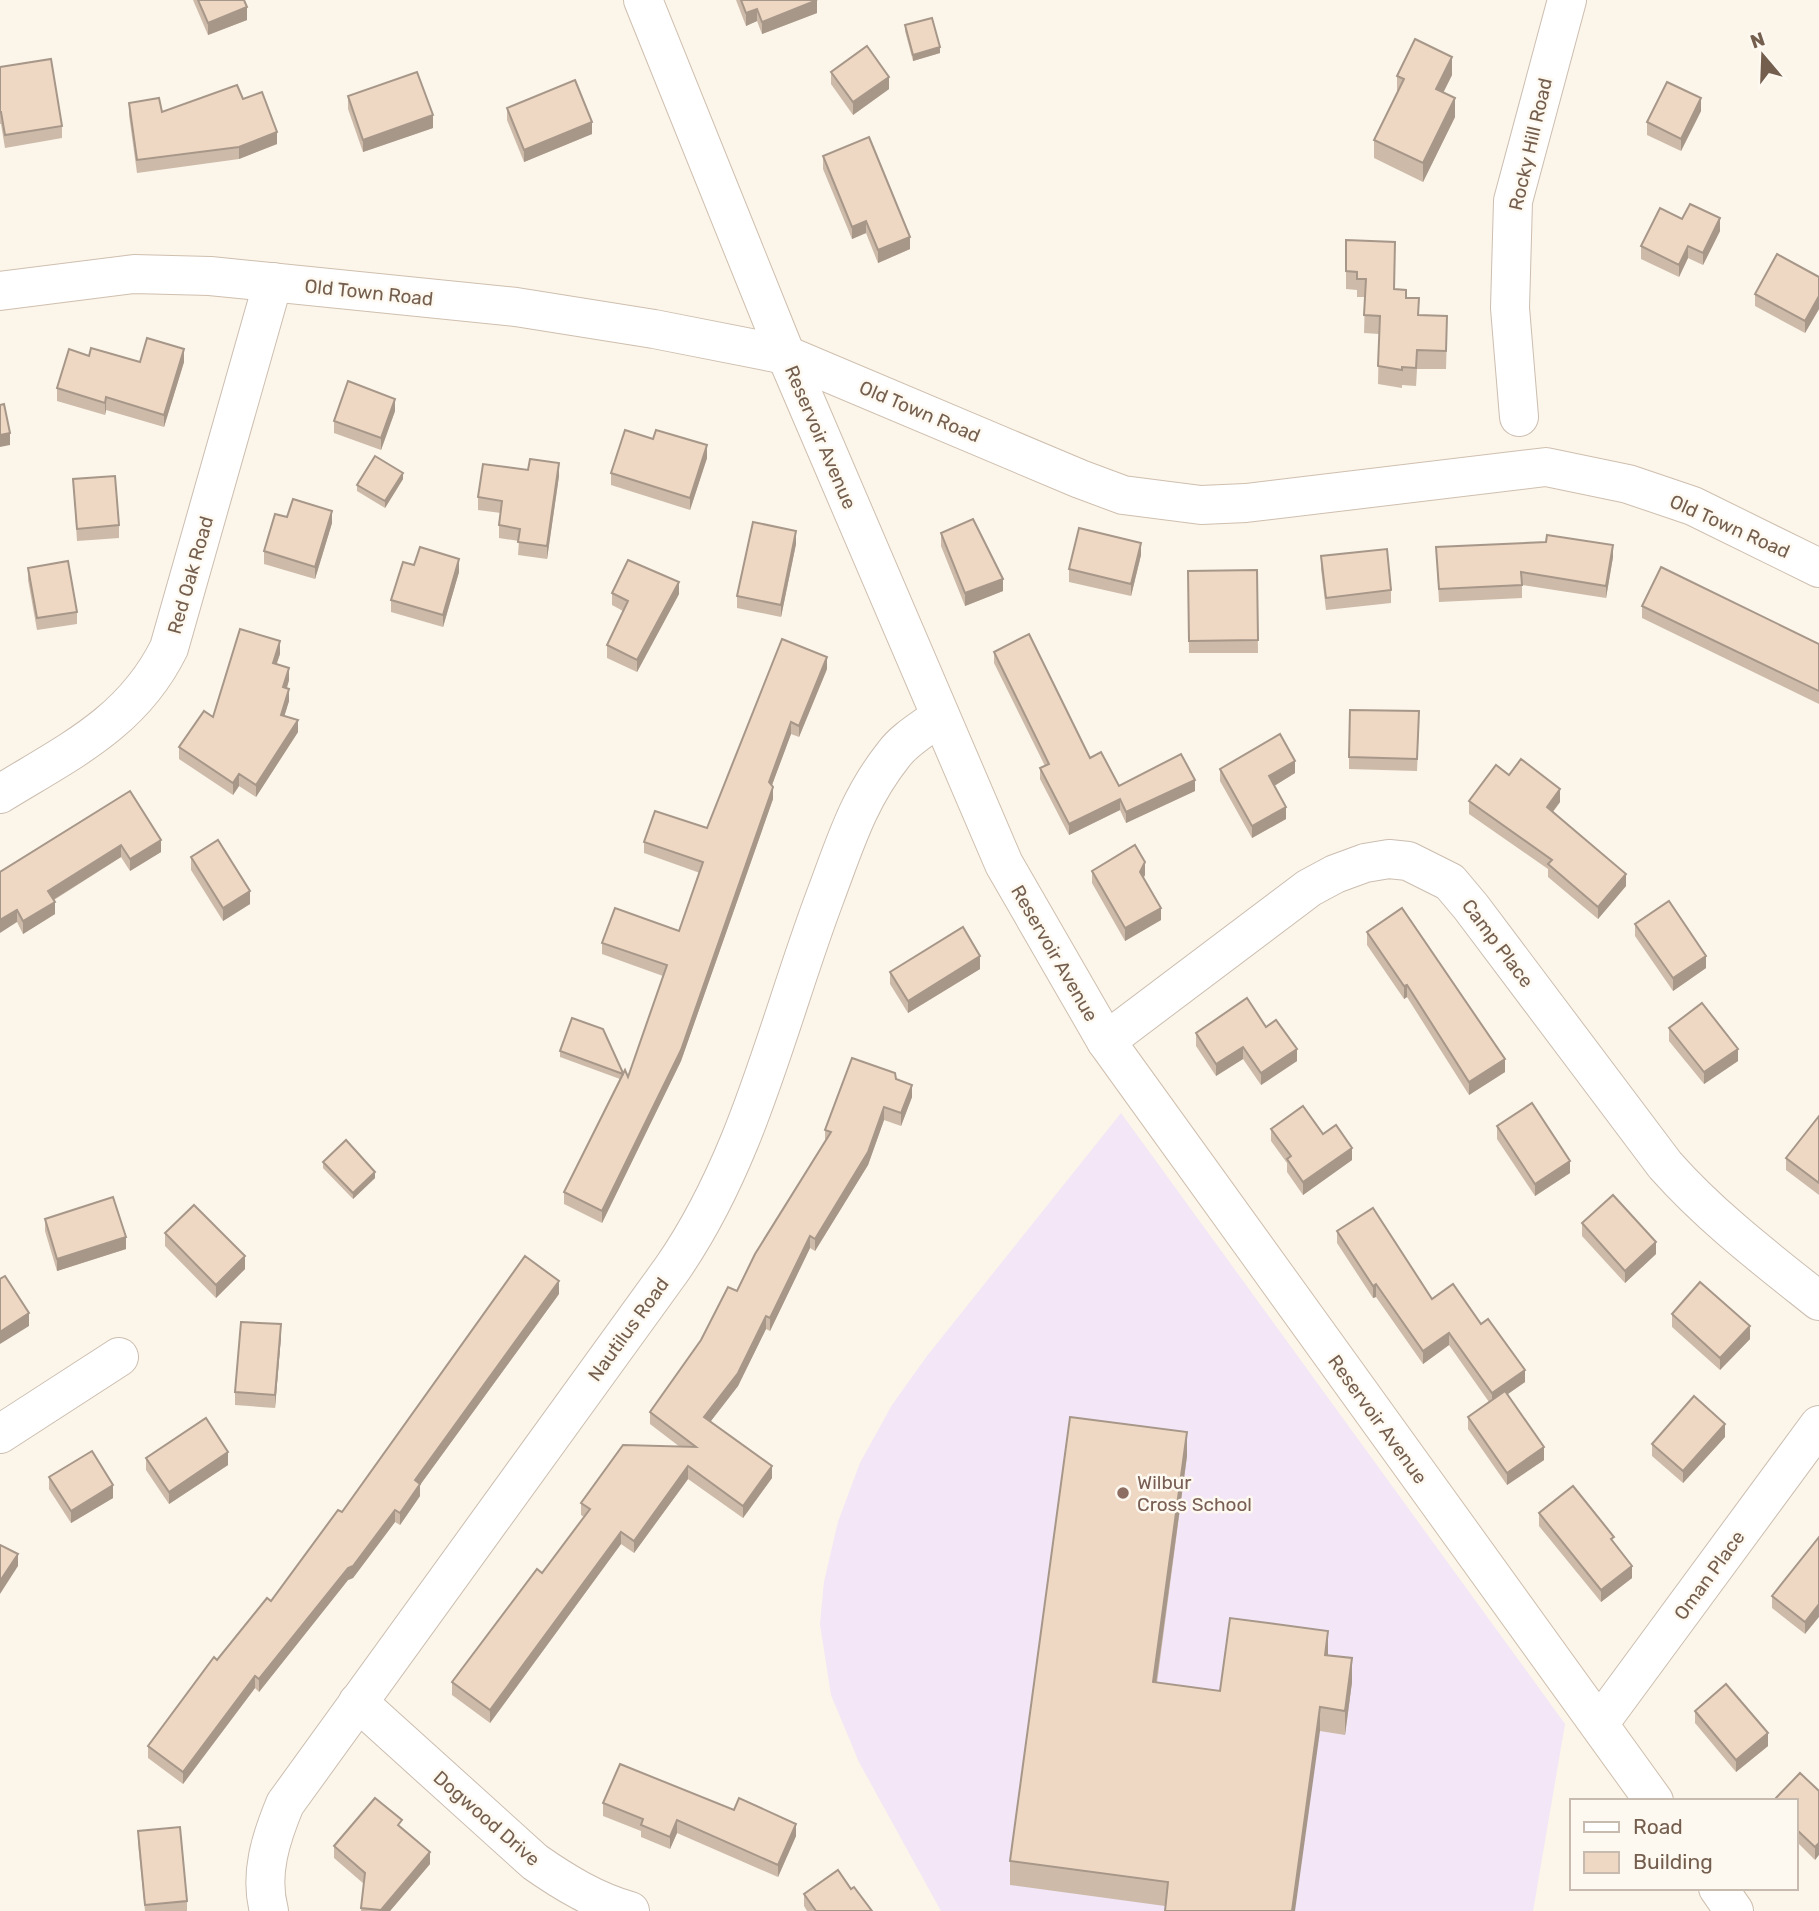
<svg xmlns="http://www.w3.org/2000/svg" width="1819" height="1911" font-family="Rubik,sans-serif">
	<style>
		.education { fill: #f2e6f7 }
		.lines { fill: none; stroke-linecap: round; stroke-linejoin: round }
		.street-casing { stroke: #ccbeb0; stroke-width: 40 }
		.secondary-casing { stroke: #cfbfae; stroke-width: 40 }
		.street { stroke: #fff; stroke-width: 38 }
		.secondary { stroke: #fff; stroke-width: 38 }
		.wall { fill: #cdbaa9 }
		.shaded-wall { fill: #a79789 }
		.building { fill: #eed8c4; stroke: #a79789; stroke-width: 2 }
		.education-dot { fill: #8d6e63; stroke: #fef9f0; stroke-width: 2.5 }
		.labels { text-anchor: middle; stroke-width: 5; stroke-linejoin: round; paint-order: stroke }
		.street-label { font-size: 19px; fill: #745f4f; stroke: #fef9f0 }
		.education-label { font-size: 19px; fill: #785e54; stroke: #fef9f0; text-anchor: start }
	</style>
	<rect width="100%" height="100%" fill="#fbf5ea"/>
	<path class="education" d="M1121,1113l444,611 -32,187h-592l-82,-149 -28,-67 -11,-71 4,-42 14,-60 22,-59 32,-58 35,-49z"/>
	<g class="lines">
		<g class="street-casing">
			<g id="street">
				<path d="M1519,417l-9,-109 3,-107 54,-201"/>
				<path d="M0,794c68,-42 132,-71 169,-146l104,-366"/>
				<path d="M1106,1041l203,-153 26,-14 30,-11 24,-4 19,2 42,21 21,25 194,258c46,52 100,93 154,136"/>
				<path d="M0,1434l119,-77"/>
				<path d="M358,1702l177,160c30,21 60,39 95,49"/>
				<path d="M1599,1724l220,-299"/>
				<path d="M269,1911c-10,-37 2,-73 16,-107l387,-535c77,-111 106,-247 153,-372 20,-53 33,-98 69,-143 11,-15 31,-26 45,-37"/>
			</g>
		</g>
		<g class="secondary-casing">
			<g id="secondary">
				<path d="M643,0l143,355 218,509 102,177 548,760"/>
				<path d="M0,291l134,-17 76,2 306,31 138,22 132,26 294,124 43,16 78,10 45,-2 300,-36 82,17 65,22 126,62"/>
				<path d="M1718,1888l16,23"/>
			</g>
		</g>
		<use href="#street" class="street"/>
		<use href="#secondary" class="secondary"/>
	</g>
	<g class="wall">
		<path d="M193,0h51l3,20 -39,15z"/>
		<path d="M736,0h81v13l-55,21 -5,-13 -11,5z"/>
		<path d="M905,25l35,28 -27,8 -8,-30z"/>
		<path d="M0,67l62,59v12l-57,10 -4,-24h-1z"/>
		<path d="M831,72l58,17 -36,26 -22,-31z"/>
		<path d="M1452,75l-9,18 12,24 -32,65 -49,-24v-18l23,-46v-18z"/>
		<path d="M348,96l85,32 -70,24 -15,-43z"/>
		<path d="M129,103l33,9 115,32 -38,15 -102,14 -8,-58z"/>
		<path d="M507,108l85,26 -68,28 -17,-42z"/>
		<path d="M1701,111l-20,40 -34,-16v-13z"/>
		<path d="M823,156l87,93 -32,14 -12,-30 -14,6 -29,-70z"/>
		<path d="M1682,219l38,12 -17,34 -15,-7 -9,19 -38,-18v-13z"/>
		<path d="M1346,240l48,49 12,9 13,17 28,20 -1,34h-29l-1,17 -14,-1v3l-24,-4 1,-50 -15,-1 1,-36h-8v-7l-11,-1z"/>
		<path d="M1819,277v32l-14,24 -50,-27v-12z"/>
		<path d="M89,356l51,6h44l-20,65 -58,-17 -1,5 -48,-14v-13z"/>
		<path d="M395,411l-14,39 -47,-17v-12z"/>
		<path d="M707,458l-17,52 -79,-25v-12z"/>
		<path d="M559,476l-12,83 -29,-4 1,-14 -20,-3v-13l2,-12 -23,-3v-13z"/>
		<path d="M73,479l46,46v13l-42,3z"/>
		<path d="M403,479l-18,29 -28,-17v-6z"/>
		<path d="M287,517l45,6 -17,56 -51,-15v-13z"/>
		<path d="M941,533l62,58 -38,15 -24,-60z"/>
		<path d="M796,544l-15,73 -44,-9v-12z"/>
		<path d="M1436,547l177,10 -7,41 -84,-13v13l-83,4z"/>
		<path d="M1141,555l-10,41 -62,-14v-13z"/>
		<path d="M1321,556l70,34v13l-65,7 -5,-41z"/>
		<path d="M414,565l45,7 -16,55 -52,-15v-12z"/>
		<path d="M28,568l49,44v12l-40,6 -9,-50z"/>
		<path d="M1257,570l1,83h-69l-1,-82z"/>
		<path d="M612,593l67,1 -42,78 -30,-14v-13l16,-34 -11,-6z"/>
		<path d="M1642,606l177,38v60l-177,-86z"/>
		<path d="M994,652l96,106 29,28 76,5 -69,32 -6,-13 -51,25 -29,-56v-11l5,-2 -51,-103z"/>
		<path d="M280,654l-4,10 13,16 -2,8 2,13 -5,15 14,16 -42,65 -17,-11 -6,9 -54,-36v-12l34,-30z"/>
		<path d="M827,669l-28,68 -8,-3 -19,51 1,14 -92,262 -79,162 -38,-19v-12l56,-113 -60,-22v-6l63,22 5,4 35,-101 -61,-22v-11l77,-12 21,-58 -56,-20v-11l63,-14z"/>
		<path d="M1419,723l-2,48 -68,-2v-12z"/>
		<path d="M1220,769l75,4 -21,13 12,33 -34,19 -32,-57z"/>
		<path d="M1509,775l51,27 -7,10 73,74 -28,33 -50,-42v-8l-79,-55v-13z"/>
		<path d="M130,791l31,61 -31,19 -9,-14 -67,43 1,14 -32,20 -6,-12 -17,-50z"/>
		<path d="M191,857l59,47 -27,17 -32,-51z"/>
		<path d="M1092,871l53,4 -2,3 18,42 -36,21 -33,-58z"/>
		<path d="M1635,924l71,44 -33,23 -38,-55z"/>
		<path d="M1367,932l138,140 -36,23 -62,-98 -3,2 -37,-54z"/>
		<path d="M980,969l-72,44 -18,-29v-12z"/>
		<path d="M1266,1027l31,34 -36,24 -18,-26 -27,17 -20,-30v-13z"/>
		<path d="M1669,1028l69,33 -34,23 -35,-43z"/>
		<path d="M896,1079l16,18 -11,29 -17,-6 -16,45 -53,86 -5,-3 -40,83 -4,-2 -28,57 -28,36 62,56 -29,40 -55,-39 -54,74 -13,-9 -131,179 -38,-28v-13l90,-109 42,-56 -3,-2v-12l99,-56 -30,-23v-12l87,-121 88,-149v-12z"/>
		<path d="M1819,1116v79l-33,-25v-12z"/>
		<path d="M1497,1126l73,47 -35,23 -38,-57z"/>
		<path d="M1271,1129l52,5 29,26 -49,35 -16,-23v-9l-16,-22z"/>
		<path d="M323,1162l52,16 -22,21 -30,-31z"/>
		<path d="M45,1219l81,30 -69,22 -12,-40z"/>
		<path d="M1582,1223l74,31 -31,29 -43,-47z"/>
		<path d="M1337,1231l95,68 49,25 44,58 -17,12 36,66 -37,25 -39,-56v-12l21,-15 -40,-57 -26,19 -47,-67 -3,1 -36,-55z"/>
		<path d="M165,1233l80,36 -29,29 -51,-52z"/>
		<path d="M559,1294l-139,191v11l-20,29 -5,-3 -42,56 -5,2 -89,112 -4,-4 -72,96 -35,-26v-12l69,-86 54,-59 71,-89z"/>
		<path d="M1672,1314l78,25 -30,31 -48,-43z"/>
		<path d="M281,1337l-6,71 -40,-3v-13z"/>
		<path d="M1725,1437l-42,46 -31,-27v-12z"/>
		<path d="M1187,1456l-30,227 63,8 108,-36 24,27 -7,53 -25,-4 -155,175 -155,-21v-24z"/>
		<path d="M146,1458l82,7 -59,39 -23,-34z"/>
		<path d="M49,1477l64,21 -42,25 -22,-34z"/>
		<path d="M1539,1513l75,31 18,34 -31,24 -62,-76z"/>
		<path d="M1819,1537l-14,97 -33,-26v-12z"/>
		<path d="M1695,1711l73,35 -32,26 -41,-49z"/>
		<path d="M1819,1791l-4,69 -19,-19v-40z"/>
		<path d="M603,1803l193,33 -18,41 -101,-44 -7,16 -29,-12v-6l-38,-15z"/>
		<path d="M402,1828l28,36 -40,47h-29l3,-27 -30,-26v-12z"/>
		<path d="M138,1831l49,70v10h-42l-7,-68z"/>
		<path d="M851,1889l21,22h-65l-3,-5v-12z"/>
	</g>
	<g class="shaded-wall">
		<path d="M817,0v13l-55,21v-12z"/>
		<path d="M247,7v13l-39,15v-12z"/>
		<path d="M757,9v12l-11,5v-13z"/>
		<path d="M940,47v6l-27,8v-6z"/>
		<path d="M1452,57v18l-16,32v-18z"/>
		<path d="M889,77v12l-36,26v-13z"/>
		<path d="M1455,98v19l-32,65v-19z"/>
		<path d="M1701,98v13l-20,40v-12z"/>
		<path d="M433,115v13l-70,24v-12z"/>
		<path d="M592,122v12l-68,28v-12z"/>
		<path d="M277,132v12l-38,15v-12z"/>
		<path d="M1720,218v13l-17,34v-12z"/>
		<path d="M866,221v12l-14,6v-12z"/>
		<path d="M910,237v12l-32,14v-13z"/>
		<path d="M1688,246v12l-9,19v-12z"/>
		<path d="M1819,296v13l-14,24v-12z"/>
		<path d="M184,349v13l-20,65v-12z"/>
		<path d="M106,397v13l-1,5v-12z"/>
		<path d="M395,399v12l-14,39v-12z"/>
		<path d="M10,433v12l-10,2v-12z"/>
		<path d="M707,445v13l-17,52v-12z"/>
		<path d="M559,463v13l-12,83v-13z"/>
		<path d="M403,473v6l-18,29v-7z"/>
		<path d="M332,511v12l-17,56v-12z"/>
		<path d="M796,531v13l-15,73v-12z"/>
		<path d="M1141,543v12l-10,41v-12z"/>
		<path d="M1613,545v12l-7,41v-12z"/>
		<path d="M459,559v13l-16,55v-12z"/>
		<path d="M1003,579v12l-38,15v-13z"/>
		<path d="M679,582v12l-42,78v-12z"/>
		<path d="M280,641v13l-7,21v-12z"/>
		<path d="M827,657v12l-28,68v-11z"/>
		<path d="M289,668v12l-6,20v-13z"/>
		<path d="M289,689v12l-8,26v-12z"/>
		<path d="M298,720v12l-42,65v-12z"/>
		<path d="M791,722v12l-22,59v-11z"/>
		<path d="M1295,761v12l-26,16v-13z"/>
		<path d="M239,774v12l-6,9v-12z"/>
		<path d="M1195,780v11l-69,32v-11z"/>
		<path d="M773,787v12l-92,262 -79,162v-12z"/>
		<path d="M1560,789v13l-13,17v-12z"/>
		<path d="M1120,799v11l-51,25v-11z"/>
		<path d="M1286,807v12l-34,19v-12z"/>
		<path d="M161,840v12l-31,19v-12z"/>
		<path d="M121,845v12l-73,46v-12z"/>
		<path d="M1145,862v13l-5,10v-13z"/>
		<path d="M1626,874v12l-28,33v-12z"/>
		<path d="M250,891v13l-27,17v-13z"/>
		<path d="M55,902v12l-32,20v-13z"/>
		<path d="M1161,908v12l-36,21v-13z"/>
		<path d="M17,910v12l-17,11v-13z"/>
		<path d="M980,956v13l-72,44v-12z"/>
		<path d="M1706,956v12l-33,23v-13z"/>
		<path d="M1407,985v12l-3,2v-13z"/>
		<path d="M1243,1047v12l-27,17v-12z"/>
		<path d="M1297,1049v12l-36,24v-12z"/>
		<path d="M1738,1049v12l-34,23v-12z"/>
		<path d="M1505,1059v13l-36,23v-13z"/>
		<path d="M912,1085v12l-11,29v-13z"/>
		<path d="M884,1107v13l-16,45 -53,86v-12z"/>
		<path d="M1352,1148v12l-49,35v-13z"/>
		<path d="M1570,1161v12l-35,23v-12z"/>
		<path d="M375,1172v6l-22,21v-6z"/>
		<path d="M810,1236v12l-40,83v-13z"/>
		<path d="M126,1237v12l-69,22v-12z"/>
		<path d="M1656,1242v12l-31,29v-12z"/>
		<path d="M245,1256v13l-29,29v-13z"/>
		<path d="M559,1281v13l-139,191v11l-20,29v-12l15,-33z"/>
		<path d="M1376,1284v13l-3,1v-12z"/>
		<path d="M29,1313v13l-29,18v-12z"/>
		<path d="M766,1316v13l-28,57 -34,44v-13z"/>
		<path d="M281,1324v13l-6,71v-13z"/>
		<path d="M1750,1326v13l-30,31v-12z"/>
		<path d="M1449,1333v12l-26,19v-13z"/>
		<path d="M1525,1370v12l-33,23v-12z"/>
		<path d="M1725,1424v13l-42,46v-12z"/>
		<path d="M1187,1432v24l-34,250v-24z"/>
		<path d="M1544,1447v13l-37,25v-12z"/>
		<path d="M228,1452v13l-59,39v-12z"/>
		<path d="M688,1466v13l-54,74v-12z"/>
		<path d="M772,1466v12l-29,40v-12z"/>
		<path d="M113,1485v13l-42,25v-12z"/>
		<path d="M395,1510v12l-42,56 -5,2 -89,112v-13z"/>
		<path d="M621,1532v12l-131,179v-13z"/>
		<path d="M18,1554v12l-18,28v-13z"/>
		<path d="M1632,1566v12l-31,24v-12z"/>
		<path d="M1819,1604v13l-14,17v-12z"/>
		<path d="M1328,1631v24h-3z"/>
		<path d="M1352,1658v24l-7,53v-24z"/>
		<path d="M255,1676v12l-72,96v-12z"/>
		<path d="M1320,1707v24l-25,180h-3z"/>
		<path d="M1768,1733v13l-32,26v-12z"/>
		<path d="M677,1820v13l-7,16v-12z"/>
		<path d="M796,1824v12l-18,41v-12z"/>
		<path d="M1819,1843v12l-4,5v-13z"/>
		<path d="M430,1852v12l-40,47h-9z"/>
	</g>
	<g class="building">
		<path d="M198,0h46l3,7 -39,16z"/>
		<path d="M741,0h76l-55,22 -5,-13 -11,4z"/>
		<path d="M932,18l8,29 -27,8 -8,-30z"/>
		<path d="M1415,39l37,18 -16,32 19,9 -32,65 -49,-23 30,-61 -7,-3z"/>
		<path d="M867,46l22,31 -36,25 -22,-30z"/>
		<path d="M51,59l11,67 -57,9 -4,-23h-1v-45z"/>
		<path d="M417,72l16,43 -70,25 -15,-44z"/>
		<path d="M575,80l17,42 -68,28 -17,-42z"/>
		<path d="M1667,82l34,16 -20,41 -34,-17z"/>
		<path d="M237,85l6,14 19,-7 15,40 -38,15 -102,13 -8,-57 30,-5 3,14z"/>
		<path d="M869,137l41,100 -32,13 -12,-29 -14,6 -29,-71z"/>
		<path d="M1690,204l30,14 -17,35 -15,-7 -9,19 -38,-19 19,-38 22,11z"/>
		<path d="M1346,240l49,2 -1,47 12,1v8h13l-1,17 29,1 -1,35 -29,-1 -1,18 -14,-1v3l-24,-4 2,-50 -16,-1 2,-36h-9v-7l-11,-1z"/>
		<path d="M1777,254l42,23v19l-14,25 -50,-27z"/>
		<path d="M147,338l37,11 -20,66 -58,-18 -1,6 -48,-15 12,-39 20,7 2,-8 49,14z"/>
		<path d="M348,381l47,18 -14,39 -47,-17z"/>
		<path d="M4,404l6,29 -10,2v-30z"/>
		<path d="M625,430l28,9 3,-9 51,15 -17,53 -79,-25z"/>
		<path d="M375,456l28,17 -18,28 -28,-16z"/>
		<path d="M530,459l29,4 -12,83 -29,-4 2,-13 -21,-4 3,-24 -24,-4 5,-33 45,6z"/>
		<path d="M115,476l4,49 -42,4 -4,-50z"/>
		<path d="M293,499l39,12 -17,56 -51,-16 11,-37 12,3z"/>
		<path d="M973,519l30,60 -38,14 -24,-60z"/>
		<path d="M753,522l43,9 -15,74 -44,-9z"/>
		<path d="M1079,528l62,15 -10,41 -62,-15z"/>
		<path d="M1547,535l66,10 -7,41 -85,-14 1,13 -83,4 -3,-42 110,-5z"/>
		<path d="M420,547l39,12 -16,56 -52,-15 12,-38 11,3z"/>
		<path d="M1387,549l4,41 -65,8 -5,-42z"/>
		<path d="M628,560l51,22 -42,78 -30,-15 21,-44 -16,-8z"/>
		<path d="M68,561l9,51 -40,6 -9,-50z"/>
		<path d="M1661,567l158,77v47l-177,-85z"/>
		<path d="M1257,570l1,70 -69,1 -1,-70z"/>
		<path d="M240,629l40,12 -7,22 16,5 -6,19 6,2 -8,26 17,5 -42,65 -17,-11 -6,9 -54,-36 25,-36 9,6z"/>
		<path d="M1029,634l61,124 11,-6 18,34 62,-32 14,26 -69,32 -6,-13 -51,25 -29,-56 9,-4 -55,-112z"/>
		<path d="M782,639l45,18 -28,69 -8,-4 -22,60 4,5 -92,263 -79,161 -38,-19 61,-122 3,7 39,-112 -65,-22 13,-35 64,23 24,-69 -59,-20 11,-31 52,17z"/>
		<path d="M1350,710l69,1 -2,48 -68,-2z"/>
		<path d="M1280,734l15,27 -26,15 17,31 -34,19 -32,-57z"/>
		<path d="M1521,759l39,30 -13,18 79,67 -28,33 -50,-43 4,-4 -83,-59 27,-36 13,10z"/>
		<path d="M130,791l31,49 -31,19 -9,-14 -73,46 7,11 -32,19 -6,-11 -17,10v-48z"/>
		<path d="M218,840l32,51 -27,17 -32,-51z"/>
		<path d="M1135,845l10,17 -5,10 21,36 -36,20 -33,-57z"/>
		<path d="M1669,901l37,55 -33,22 -38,-54z"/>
		<path d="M1402,908l103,151 -36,23 -62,-97 -3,1 -37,-54z"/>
		<path d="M963,927l17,29 -72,45 -18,-29z"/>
		<path d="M1247,998l19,29 10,-7 21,29 -36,24 -18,-26 -27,17 -20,-31z"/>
		<path d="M1702,1003l36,46 -34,23 -35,-44z"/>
		<path d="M572,1018l31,11 20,44v1l-63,-23z"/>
		<path d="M852,1058l43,15 1,6 16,6 -11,28 -17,-6 -16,45 -53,87 -5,-3 -40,82 -4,-2 -28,57 -34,44 68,49 -29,40 -55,-40 -54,75 -13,-9 -131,178 -38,-28 85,-113 5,4 48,-64 -9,-6 42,-58 73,2 -46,-35 51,-72 27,-53 9,4 18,-37 76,-122 -6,-2z"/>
		<path d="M1532,1103l38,58 -35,23 -38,-58z"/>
		<path d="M1303,1106l20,28 13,-9 16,23 -49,34 -16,-23 4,-3 -20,-27z"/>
		<path d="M1819,1116v67l-33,-25z"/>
		<path d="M346,1140l29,32 -22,21 -30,-31z"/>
		<path d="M1613,1195l43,47 -31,29 -43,-48z"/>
		<path d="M113,1197l13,40 -69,22 -12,-40z"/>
		<path d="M194,1205l51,51 -29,29 -51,-52z"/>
		<path d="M1373,1208l59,91 21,-15 28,40 7,-5 37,51 -33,23 -43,-60 -26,18 -47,-67 -3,2 -36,-55z"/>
		<path d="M525,1256l34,25 -144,199 5,4 -20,29 -5,-3 -42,56 -5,2 -89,111 -4,-3 -72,96 -35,-26 66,-89 3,3 50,-62 4,3 67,-91 4,2z"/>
		<path d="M5,1276l24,37 -29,19v-53z"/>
		<path d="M1700,1282l50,44 -30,32 -48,-44z"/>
		<path d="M241,1322l40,2 -6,71 -40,-3z"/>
		<path d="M1505,1391l39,56 -37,26 -39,-56z"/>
		<path d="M1694,1396l31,28 -42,47 -31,-27z"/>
		<path d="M1070,1417l117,15 -34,250 67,9 10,-73 98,13 -3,24 27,3 -7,53 -25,-4 -28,204h-127l3,-29 -158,-21z"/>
		<path d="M206,1418l22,34 -59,40 -23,-34z"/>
		<path d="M92,1451l21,34 -42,26 -22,-34z"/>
		<path d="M1573,1486l41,51 -3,2 21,27 -31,24 -62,-77z"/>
		<path d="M1819,1537v67l-14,18 -33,-26z"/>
		<path d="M0,1545l18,9 -18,27z"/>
		<path d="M1726,1684l42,49 -32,27 -41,-49z"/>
		<path d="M620,1764l114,46 5,-12 57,26 -18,41 -101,-45 -7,17 -29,-12 2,-6 -40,-16z"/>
		<path d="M1800,1773l19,18v52l-4,4 -19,-18v-28h-23z"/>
		<path d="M375,1798l27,22 -4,5 32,27 -49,58 -20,-2 4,-35 -31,-27z"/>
		<path d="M180,1827l7,74 -42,4 -7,-74z"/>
		<path d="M838,1870l13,19 3,-2 18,24h-56l-12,-17z"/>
	</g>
	<circle class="education-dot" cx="1123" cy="1493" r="7"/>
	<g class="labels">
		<g class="street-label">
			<text transform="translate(1530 144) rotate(-77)" y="7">Rocky Hill Road</text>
			<text transform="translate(369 292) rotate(6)" y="7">Old Town Road</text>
			<text transform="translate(920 411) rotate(23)" y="7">Old Town Road</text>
			<text transform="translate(821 437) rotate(67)" y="7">Reservoir Avenue</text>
			<text transform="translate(1730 526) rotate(24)" y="7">Old Town Road</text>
			<text transform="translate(190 575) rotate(-74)" y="7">Red Oak Road</text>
			<text transform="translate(1498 943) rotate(53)" y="7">Camp Place</text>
			<text transform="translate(1055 953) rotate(60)" y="7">Reservoir Avenue</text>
			<text transform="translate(628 1329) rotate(-54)" y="7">Nautilus Road</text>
			<text transform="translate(1378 1419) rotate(54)" y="7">Reservoir Avenue</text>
			<text transform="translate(1709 1575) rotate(-54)" y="7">Oman Place</text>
			<text transform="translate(487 1818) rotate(41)" y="7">Dogwood Drive</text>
		</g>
		<g class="education-label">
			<text x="1137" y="1489">Wilbur<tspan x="1137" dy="22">Cross School</tspan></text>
		</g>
	</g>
	<rect x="1570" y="1799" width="228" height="91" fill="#fef9f0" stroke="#c7bbb0" stroke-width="2"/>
	<rect x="1584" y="1822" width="35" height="10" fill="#ffffff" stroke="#c7bbb0" stroke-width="2"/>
	<text x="1633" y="1834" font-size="21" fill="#745f4f">Road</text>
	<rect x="1584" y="1852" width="35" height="21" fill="#eed8c4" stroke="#c7bbb0" stroke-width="2"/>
	<text x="1633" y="1869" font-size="21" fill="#745f4f">Building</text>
	<g transform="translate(1763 56) rotate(341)" stroke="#fef9f0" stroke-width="5" paint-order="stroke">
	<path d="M0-5L12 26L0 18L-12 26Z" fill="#745f4f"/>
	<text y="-10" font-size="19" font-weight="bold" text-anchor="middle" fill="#745f4f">N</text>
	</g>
</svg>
